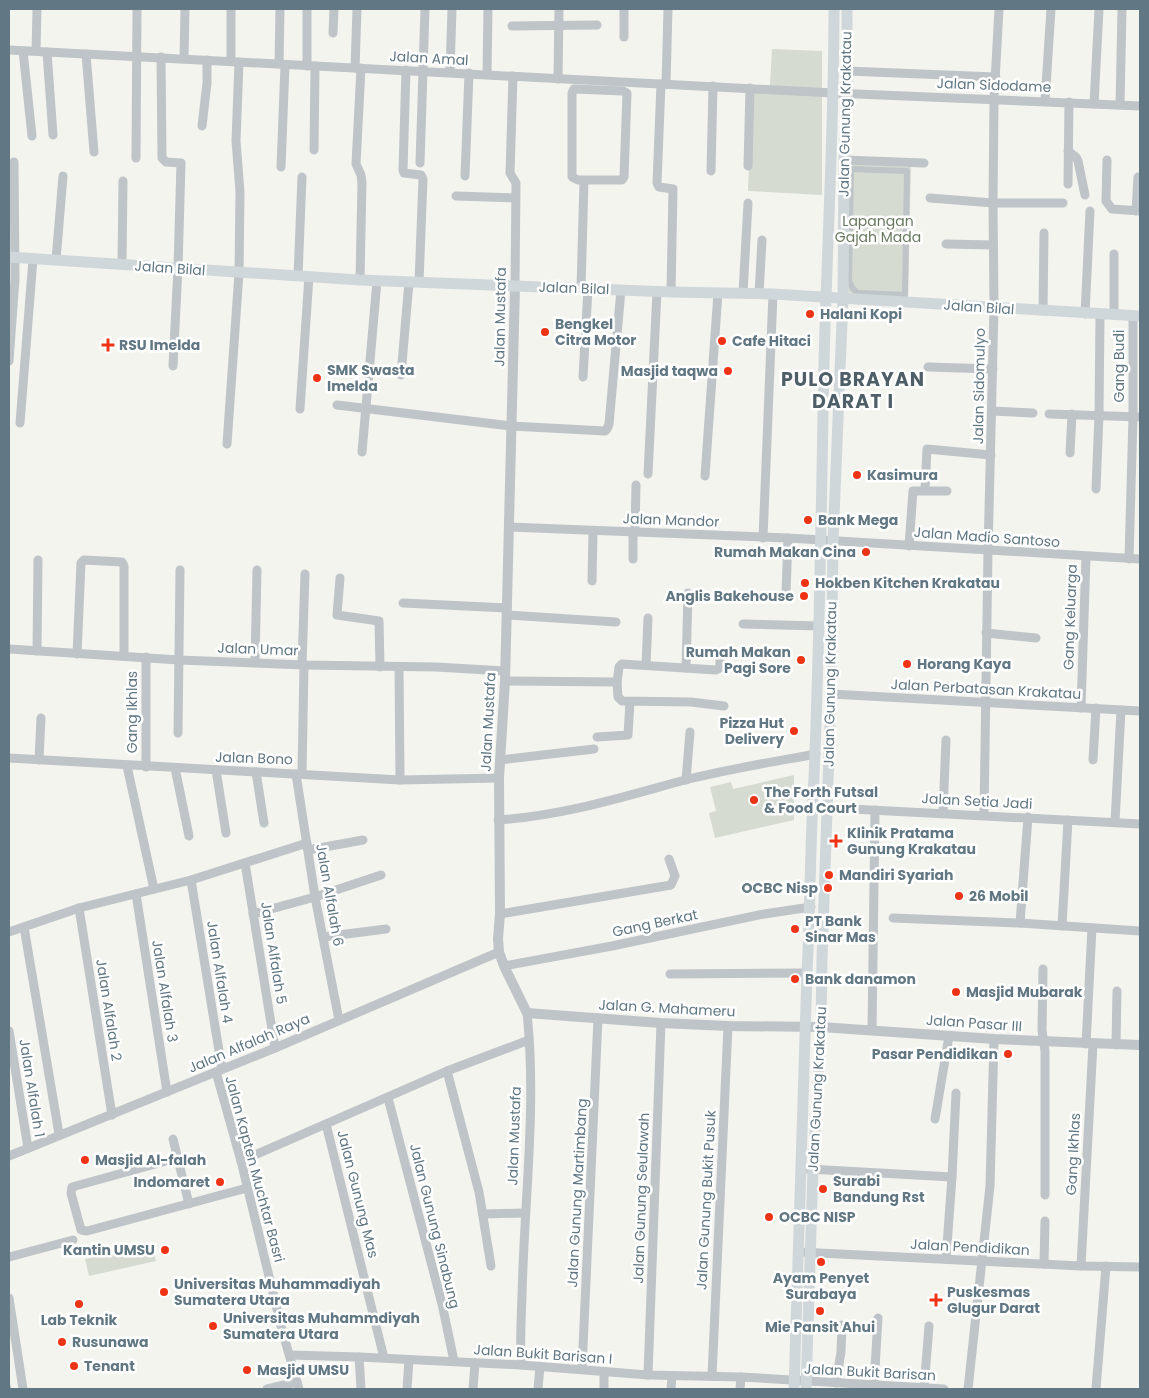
<svg xmlns="http://www.w3.org/2000/svg" width="1149" height="1398" font-family="Poppins,sans-serif">
	<style>
		.green { fill: #d5dbd0 }
		.lines { fill: none; stroke-linecap: round; stroke-linejoin: round }
		.pedestrian { stroke: #bec4c7; stroke-width: 6 }
		.minor { stroke: #bec4c7; stroke-width: 9 }
		.tertiary { stroke: #bec4c7; stroke-width: 10 }
		.secondary { stroke: #d0d7da; stroke-width: 11 }
		.rail { stroke: #9fa7ac; stroke-width: 2; stroke-dasharray: 8 4; stroke-linecap: butt }
		.poi-dot { fill: #ef3315; stroke: #fff; stroke-width: 2 }
		.labels { text-anchor: middle; stroke-width: 5; stroke-linejoin: round; paint-order: stroke }
		.street-label { font-size: 14px; fill: #617783; stroke: #fff }
		.park-label { font-size: 14px; fill: #687960; stroke: #fff }
		.poi-label { font-size: 14px; font-weight: bold; fill: #617783; stroke: #fff; text-anchor: start }
		.district-label { font-size: 19px; font-weight: bold; letter-spacing: 1px; fill: #4f5f67; stroke: #fff }
	</style>
	<rect width="100%" height="100%" fill="#f4f4ef"/>
	<g class="green">
		<path d="M772,49l50,2v39l-52,-4z"/>
		<path d="M752,92l70,3v100l-74,-4z"/>
		<path d="M848,164l63,3 -3,132 -52,-3 -8,-4z"/>
		<path d="M794,775v45l-79,18 -6,-25 7,-2 -6,-24 21,-5 2,7z"/>
		<path d="M152,1244l4,17 -67,15 -4,-17z"/>
	</g>
	<g class="lines">
		<path class="pedestrian" d="M851,169l56,2 -2,124 -47,-2 -5,-4 -4,-8z"/>
		<g class="minor">
			<path d="M231,9v52"/>
			<path d="M512,26l85,-1"/>
			<path d="M333,33l1,-24"/>
			<path d="M624,37v-28"/>
			<path d="M9,50l824,43 307,13"/>
			<path d="M23,51l9,85"/>
			<path d="M36,51l1,-42"/>
			<path d="M47,52l6,83"/>
			<path d="M86,54l8,98"/>
			<path d="M161,57l1,101 4,4 15,1 -3,105 -5,98"/>
			<path d="M184,59l1,-50"/>
			<path d="M279,64l1,-55"/>
			<path d="M307,66v-57"/>
			<path d="M355,68l2,-59"/>
			<path d="M406,70l-3,100 1,3 17,2 2,4 -4,103"/>
			<path d="M847,71l149,6"/>
			<path d="M450,72l2,-63"/>
			<path d="M487,74l1,-65"/>
			<path d="M513,76l-3,97 6,10 -1,103"/>
			<path d="M558,79l1,-70"/>
			<path d="M661,84l-4,99 2,4 14,2 -2,103"/>
			<path d="M666,84l2,-75"/>
			<path d="M574,89l49,2 4,2 -3,84 -2,3h-44l-6,-3v-84z"/>
			<path d="M1045,101l6,-92"/>
			<path d="M1094,104l5,-95"/>
			<path d="M1120,105l2,-96"/>
			<path d="M202,126l5,-43v-23"/>
			<path d="M314,150l1,-84"/>
			<path d="M1068,151l8,6 2,4 7,34"/>
			<path d="M136,158l1,-149"/>
			<path d="M844,160l80,3"/>
			<path d="M1107,160l-1,41 6,8 28,2"/>
			<path d="M420,163l5,-154"/>
			<path d="M748,166l2,-78"/>
			<path d="M281,167l4,-102"/>
			<path d="M711,171l2,-85"/>
			<path d="M465,176l4,-103"/>
			<path d="M1068,184l1,-82"/>
			<path d="M456,196l59,2"/>
			<path d="M930,198l63,5h70"/>
			<path d="M1136,211l2,-34"/>
			<path d="M946,244l47,1"/>
			<path d="M56,260l7,-84"/>
			<path d="M122,264l1,-83"/>
			<path d="M298,276l4,-99"/>
			<path d="M360,280l2,-97 -1,-8 -5,-11 5,-96"/>
			<path d="M581,289l3,-108"/>
			<path d="M743,293l5,-90"/>
			<path d="M759,294l3,-54"/>
			<path d="M1043,311l1,-78"/>
			<path d="M1085,314l5,-103"/>
			<path d="M1114,315v-61"/>
			<path d="M9,361l6,-82 -1,-117"/>
			<path d="M928,367l65,2"/>
			<path d="M401,375l8,-93"/>
			<path d="M583,377l5,-88"/>
			<path d="M337,405l174,21 94,5 2,-2 2,-5 12,-134"/>
			<path d="M300,409l9,-133"/>
			<path d="M992,411l41,2"/>
			<path d="M1049,414l91,3"/>
			<path d="M20,423l13,-164"/>
			<path d="M227,444l12,-171 1,-81 -4,-51 3,-79"/>
			<path d="M362,452l15,-171"/>
			<path d="M1070,453l2,-39"/>
			<path d="M648,474l9,-182"/>
			<path d="M705,476l13,-183"/>
			<path d="M1096,489l3,-74 1,-100"/>
			<path d="M925,490l2,-41 64,6"/>
			<path d="M509,527l279,11 352,21"/>
			<path d="M633,532v27"/>
			<path d="M635,532l1,-47"/>
			<path d="M763,538l10,-244"/>
			<path d="M909,546l4,-55h34"/>
			<path d="M1129,559l4,-142v-101"/>
			<path d="M340,578l-3,37 42,6 1,46"/>
			<path d="M592,581l1,-50"/>
			<path d="M786,593l2,-55"/>
			<path d="M403,603l104,5"/>
			<path d="M507,615l109,7"/>
			<path d="M743,624l76,2"/>
			<path d="M986,633l50,5"/>
			<path d="M9,649l170,11 125,5 132,2 69,4"/>
			<path d="M37,651l1,-91"/>
			<path d="M77,654l4,-91 3,-3 38,2 2,4v90"/>
			<path d="M146,657v110"/>
			<path d="M255,662l2,-92"/>
			<path d="M302,665l3,-91"/>
			<path d="M646,665l2,-47"/>
			<path d="M399,667l1,113"/>
			<path d="M686,668l2,-75"/>
			<path d="M505,681l112,1 1,15 4,4 69,1 33,4"/>
			<path d="M617,682l2,-15 3,-3 94,6 4,-2v-14"/>
			<path d="M831,694l309,17"/>
			<path d="M1081,708l5,-151"/>
			<path d="M178,733l2,-163"/>
			<path d="M597,737l31,-2 2,-33"/>
			<path d="M9,758l391,22 99,-2"/>
			<path d="M39,760l2,-42"/>
			<path d="M500,760l94,-11"/>
			<path d="M1093,760l3,-52"/>
			<path d="M127,766l27,123"/>
			<path d="M175,768l14,68"/>
			<path d="M216,770l10,63"/>
			<path d="M256,772l8,51"/>
			<path d="M296,774l19,123 24,123"/>
			<path d="M302,774l2,-109"/>
			<path d="M686,780l4,-48"/>
			<path d="M813,807l327,17"/>
			<path d="M943,813l3,-73"/>
			<path d="M984,815l4,-264 6,-243 -1,-105 1,-104 5,-90"/>
			<path d="M498,820c65,-4 124,-23 187,-40 43,-11 87,-18 131,-26"/>
			<path d="M1115,822l6,-112"/>
			<path d="M308,850l55,-10"/>
			<path d="M245,863l30,185"/>
			<path d="M191,880l31,189"/>
			<path d="M136,894l31,198"/>
			<path d="M79,908l33,207"/>
			<path d="M253,914l62,-17 66,-22"/>
			<path d="M500,914l171,-29 4,-9 -6,-17"/>
			<path d="M893,918l127,5 120,8"/>
			<path d="M1020,923l8,-106"/>
			<path d="M1062,926l6,-106"/>
			<path d="M24,927l35,207"/>
			<path d="M9,932l70,-24 112,-28 116,-37"/>
			<path d="M323,937l63,-8"/>
			<path d="M504,966l108,-20 152,-32 47,-7"/>
			<path d="M1043,969l-1,61 3,21v144"/>
			<path d="M670,974l137,-1"/>
			<path d="M872,1030l3,-220"/>
			<path d="M9,1031l19,117"/>
			<path d="M1086,1044l6,-116"/>
			<path d="M1116,1045l1,-54"/>
			<path d="M447,1071l32,121 12,74"/>
			<path d="M216,1072l25,89 41,169 17,59"/>
			<path d="M388,1098l54,206 12,57"/>
			<path d="M935,1119l14,-83"/>
			<path d="M326,1124l58,234"/>
			<path d="M173,1139l16,65"/>
			<path d="M9,1156l266,-108 224,-96"/>
			<path d="M177,1158l-105,29 -1,6 10,37 6,1 160,-43"/>
			<path d="M241,1161l206,-90 82,-31"/>
			<path d="M808,1169l144,8"/>
			<path d="M483,1214l41,-1"/>
			<path d="M799,1252l282,14 59,1"/>
			<path d="M9,1257l64,-17"/>
			<path d="M946,1259l6,-82 4,-84"/>
			<path d="M1044,1264l1,-43"/>
			<path d="M1081,1266l12,-222"/>
			<path d="M9,1298l14,91"/>
			<path d="M290,1355l69,2 162,8 127,10 93,2 203,12"/>
			<path d="M359,1357l2,32"/>
			<path d="M521,1365c-1,-23 0,-46 1,-69 2,-94 15,-189 5,-283"/>
			<path d="M582,1369l16,-351"/>
			<path d="M604,1372v17"/>
			<path d="M648,1375l13,-352"/>
			<path d="M712,1376l16,-350"/>
			<path d="M836,1383l5,-31 1,-27"/>
			<path d="M874,1385l4,-67"/>
			<path d="M924,1388l5,-62"/>
			<path d="M267,1389l30,-7"/>
			<path d="M407,1389l2,-29"/>
			<path d="M473,1389l2,-26"/>
			<path d="M538,1389l2,-23"/>
			<path d="M671,1389l1,-13"/>
			<path d="M740,1389l1,-12"/>
			<path d="M968,1389l22,-203 4,-147"/>
			<path d="M1096,1389l10,-123"/>
		</g>
		<path class="tertiary" d="M515,286l-10,395 -6,97 1,136 -2,25 1,13 5,14 23,47 134,10 67,3 93,1 173,12 146,6"/>
		<g class="secondary">
			<path d="M9,257l351,23 311,12 102,2 367,22"/>
			<path d="M794,1389l13,-416c3,-58 3,-116 6,-174 7,-146 8,-291 11,-436 3,-118 10,-236 10,-354"/>
			<path d="M806,1389l7,-220 8,-142 1,-69 9,-264 2,-153 10,-243 1,-138 3,-67v-84"/>
		</g>
		<path class="rail" d="M9,1384l1,5"/>
	</g>
	<g class="poi-dot">
		<circle cx="810" cy="314" r="5"/>
		<circle cx="545" cy="332" r="5"/>
		<circle cx="722" cy="341" r="5"/>
		<path d="M105.5 337.5h5v5h5v5h-5v5h-5v-5h-5v-5h5z"/>
		<circle cx="728" cy="371" r="5"/>
		<circle cx="317" cy="378" r="5"/>
		<circle cx="857" cy="475" r="5"/>
		<circle cx="808" cy="520" r="5"/>
		<circle cx="866" cy="552" r="5"/>
		<circle cx="805" cy="583" r="5"/>
		<circle cx="804" cy="596" r="5"/>
		<circle cx="801" cy="660" r="5"/>
		<circle cx="907" cy="664" r="5"/>
		<circle cx="794" cy="731" r="5"/>
		<circle cx="754" cy="800" r="5"/>
		<path d="M833.5 833.5h5v5h5v5h-5v5h-5v-5h-5v-5h5z"/>
		<circle cx="829" cy="875" r="5"/>
		<circle cx="828" cy="888" r="5"/>
		<circle cx="959" cy="896" r="5"/>
		<circle cx="795" cy="929" r="5"/>
		<circle cx="795" cy="979" r="5"/>
		<circle cx="956" cy="992" r="5"/>
		<circle cx="1008" cy="1054" r="5"/>
		<circle cx="85" cy="1160" r="5"/>
		<circle cx="220" cy="1182" r="5"/>
		<circle cx="823" cy="1189" r="5"/>
		<circle cx="769" cy="1217" r="5"/>
		<circle cx="165" cy="1250" r="5"/>
		<circle cx="821" cy="1262" r="5"/>
		<circle cx="164" cy="1292" r="5"/>
		<path d="M933.5 1292.5h5v5h5v5h-5v5h-5v-5h-5v-5h5z"/>
		<circle cx="79" cy="1304" r="5"/>
		<circle cx="820" cy="1311" r="5"/>
		<circle cx="213" cy="1326" r="5"/>
		<circle cx="62" cy="1342" r="5"/>
		<circle cx="74" cy="1366" r="5"/>
		<circle cx="247" cy="1370" r="5"/>
	</g>
	<g class="labels">
		<g class="street-label">
			<text transform="translate(429 58) rotate(3)" y="5">Jalan Amal</text>
			<text transform="translate(994 85) rotate(2)" y="5">Jalan Sidodame</text>
			<text transform="translate(845 114) rotate(-89)" y="5">Jalan Gunung Krakatau</text>
			<text transform="translate(170 268) rotate(4)" y="5">Jalan Bilal</text>
			<text transform="translate(574 288) rotate(2)" y="5">Jalan Bilal</text>
			<text transform="translate(979 307) rotate(4)" y="5">Jalan Bilal</text>
			<text transform="translate(500 317) rotate(-89)" y="5">Jalan Mustafa</text>
			<text transform="translate(1119 366) rotate(-90)" y="5">Gang Budi</text>
			<text transform="translate(979 386) rotate(-89)" y="5">Jalan Sidomulyo</text>
			<text transform="translate(671 520) rotate(2)" y="5">Jalan Mandor</text>
			<text transform="translate(987 537) rotate(4)" y="5">Jalan Madio Santoso</text>
			<text transform="translate(1070 617) rotate(-88)" y="5">Gang Keluarga</text>
			<text transform="translate(258 649) rotate(2)" y="5">Jalan Umar</text>
			<text transform="translate(830 684) rotate(-89)" y="5">Jalan Gunung Krakatau</text>
			<text transform="translate(986 689) rotate(3)" y="5">Jalan Perbatasan Krakatau</text>
			<text transform="translate(132 712) rotate(-90)" y="5">Gang Ikhlas</text>
			<text transform="translate(488 722) rotate(-87)" y="5">Jalan Mustafa</text>
			<text transform="translate(254 758) rotate(2)" y="5">Jalan Bono</text>
			<text transform="translate(977 801) rotate(3)" y="5">Jalan Setia Jadi</text>
			<text transform="translate(330 895) rotate(80)" y="5">Jalan Alfalah 6</text>
			<text transform="translate(655 923) rotate(-12)" y="5">Gang Berkat</text>
			<text transform="translate(274 953) rotate(81)" y="5">Jalan Alfalah 5</text>
			<text transform="translate(220 972) rotate(81)" y="5">Jalan Alfalah 4</text>
			<text transform="translate(165 991) rotate(81)" y="5">Jalan Alfalah 3</text>
			<text transform="translate(667 1008) rotate(3)" y="5">Jalan G. Mahameru</text>
			<text transform="translate(109 1010) rotate(81)" y="5">Jalan Alfalah 2</text>
			<text transform="translate(974 1023) rotate(4)" y="5">Jalan Pasar III</text>
			<text transform="translate(249 1043) rotate(-23)" y="5">Jalan Alfalah Raya</text>
			<text transform="translate(32 1088) rotate(81)" y="5">Jalan Alfalah 1</text>
			<text transform="translate(817 1089) rotate(-87)" y="5">Jalan Gunung Krakatau</text>
			<text transform="translate(514 1136) rotate(-88)" y="5">Jalan Mustafa</text>
			<text transform="translate(1073 1154) rotate(-87)" y="5">Gang Ikhlas</text>
			<text transform="translate(255 1169) rotate(75)" y="5">Jalan Kapten Muchtar Basri</text>
			<text transform="translate(577 1193) rotate(-87)" y="5">Jalan Gunung Martimbang</text>
			<text transform="translate(358 1194) rotate(76)" y="5">Jalan Gunung Mas</text>
			<text transform="translate(641 1198) rotate(-88)" y="5">Jalan Gunung Seulawah</text>
			<text transform="translate(706 1200) rotate(-87)" y="5">Jalan Gunung Bukit Pusuk</text>
			<text transform="translate(435 1226) rotate(76)" y="5">Jalan Gunung Sinabung</text>
			<text transform="translate(970 1247) rotate(3)" y="5">Jalan Pendidikan</text>
			<text transform="translate(543 1354) rotate(4)" y="5">Jalan Bukit Barisan I</text>
			<text transform="translate(870 1372) rotate(3)" y="5">Jalan Bukit Barisan</text>
		</g>
		<g class="park-label">
			<text x="878" y="226">Lapangan<tspan x="878" dy="16">Gajah Mada</tspan></text>
		</g>
		<g class="poi-label">
			<text x="820" y="319">Halani Kopi</text>
			<text x="555" y="329">Bengkel<tspan x="555" dy="16">Citra Motor</tspan></text>
			<text x="732" y="346">Cafe Hitaci</text>
			<text x="119" y="350">RSU Imelda</text>
			<text x="327" y="375">SMK Swasta<tspan x="327" dy="16">Imelda</tspan></text>
			<text x="718" y="376" text-anchor="end">Masjid taqwa</text>
			<text x="867" y="480">Kasimura</text>
			<text x="818" y="525">Bank Mega</text>
			<text x="856" y="557" text-anchor="end">Rumah Makan Cina</text>
			<text x="815" y="588">Hokben Kitchen Krakatau</text>
			<text x="794" y="601" text-anchor="end">Anglis Bakehouse</text>
			<text x="791" y="657" text-anchor="end">Rumah Makan<tspan x="791" dy="16">Pagi Sore</tspan></text>
			<text x="917" y="669">Horang Kaya</text>
			<text x="784" y="728" text-anchor="end">Pizza Hut<tspan x="784" dy="16">Delivery</tspan></text>
			<text x="764" y="797">The Forth Futsal<tspan x="764" dy="16">&amp; Food Court</tspan></text>
			<text x="847" y="838">Klinik Pratama<tspan x="847" dy="16">Gunung Krakatau</tspan></text>
			<text x="839" y="880">Mandiri Syariah</text>
			<text x="818" y="893" text-anchor="end">OCBC Nisp</text>
			<text x="969" y="901">26 Mobil</text>
			<text x="805" y="926">PT Bank<tspan x="805" dy="16">Sinar Mas</tspan></text>
			<text x="805" y="984">Bank danamon</text>
			<text x="966" y="997">Masjid Mubarak</text>
			<text x="998" y="1059" text-anchor="end">Pasar Pendidikan</text>
			<text x="95" y="1165">Masjid Al-falah</text>
			<text x="833" y="1186">Surabi<tspan x="833" dy="16">Bandung Rst</tspan></text>
			<text x="210" y="1187" text-anchor="end">Indomaret</text>
			<text x="779" y="1222">OCBC NISP</text>
			<text x="155" y="1255" text-anchor="end">Kantin UMSU</text>
			<text x="821" y="1283" text-anchor="middle">Ayam Penyet<tspan x="821" dy="16">Surabaya</tspan></text>
			<text x="174" y="1289">Universitas Muhammadiyah<tspan x="174" dy="16">Sumatera Utara</tspan></text>
			<text x="947" y="1297">Puskesmas<tspan x="947" dy="16">Glugur Darat</tspan></text>
			<text x="223" y="1323">Universitas Muhammdiyah<tspan x="223" dy="16">Sumatera Utara</tspan></text>
			<text x="79" y="1325" text-anchor="middle">Lab Teknik</text>
			<text x="820" y="1332" text-anchor="middle">Mie Pansit Ahui</text>
			<text x="72" y="1347">Rusunawa</text>
			<text x="84" y="1371">Tenant</text>
			<text x="257" y="1375">Masjid UMSU</text>
		</g>
		<g class="district-label">
			<text x="853" y="386">PULO BRAYAN<tspan x="853" dy="22">DARAT I</tspan></text>
		</g>
	</g>
	<rect width="1149" height="1398" fill="none" stroke="#617783" stroke-width="20"/>
</svg>
